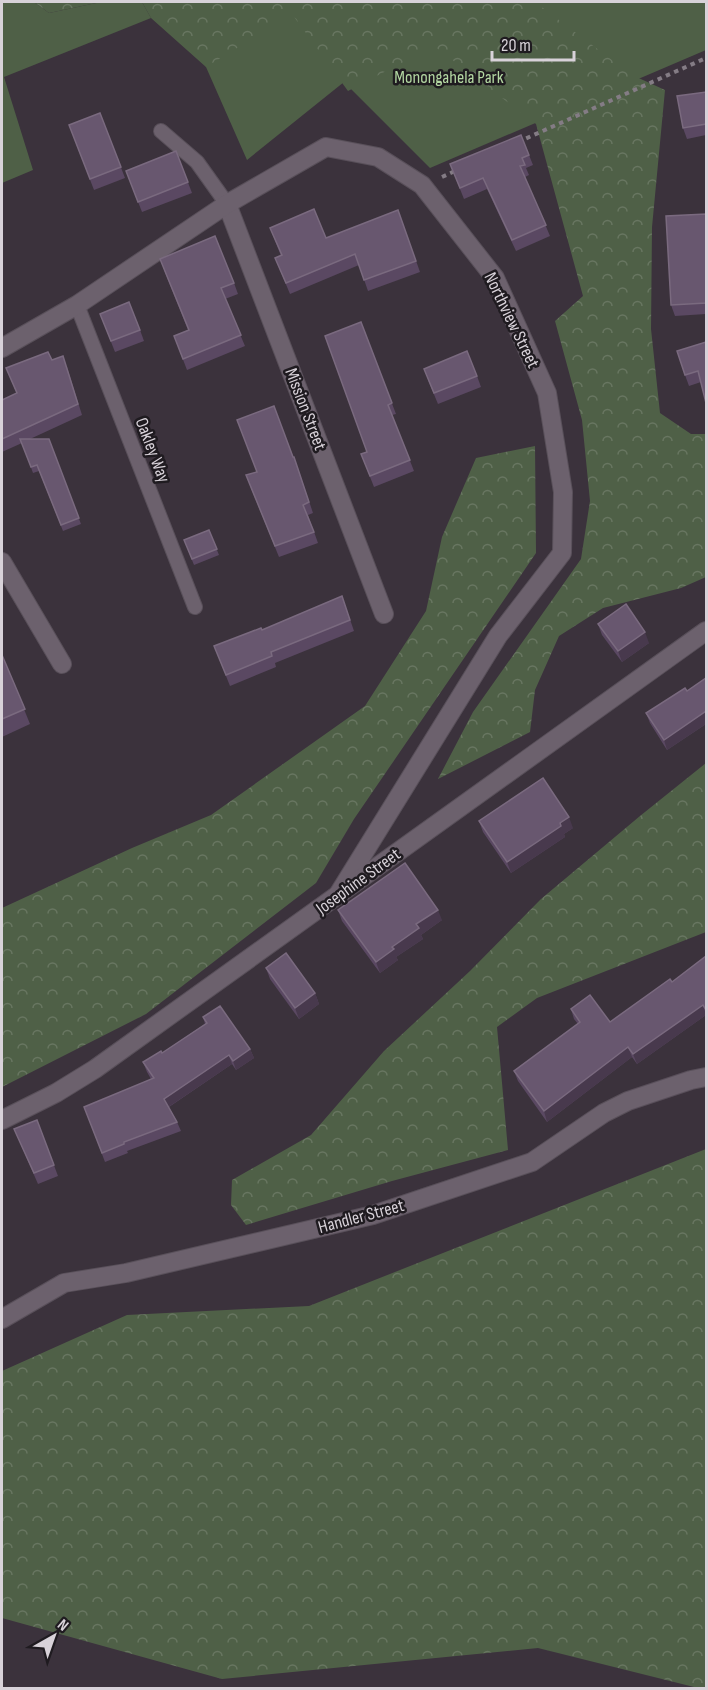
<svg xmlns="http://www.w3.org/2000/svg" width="708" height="1690" font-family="'Sofia Sans Condensed',sans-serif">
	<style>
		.green { fill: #4f6047 }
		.forest { fill: url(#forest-crowns) }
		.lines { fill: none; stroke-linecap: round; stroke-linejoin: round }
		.service-casing { stroke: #59505a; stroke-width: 16 }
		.minor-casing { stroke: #59505a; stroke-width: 20 }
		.tertiary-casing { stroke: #59505a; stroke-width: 20 }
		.path { stroke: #847c85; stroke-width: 4; stroke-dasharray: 4.5 4.5; stroke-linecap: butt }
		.service { stroke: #6c616d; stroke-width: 14 }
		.minor { stroke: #6c616d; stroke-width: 18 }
		.tertiary { stroke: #6c616d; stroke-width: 18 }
		.wall { fill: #5a4862 }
		.shaded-wall { fill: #48394d }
		.building { fill: #68576f; stroke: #7a6a7f; stroke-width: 1.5 }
		.labels { text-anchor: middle; stroke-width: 5; stroke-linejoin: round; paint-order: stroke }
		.park-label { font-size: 18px; fill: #b3d7a2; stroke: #1f1b20 }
		.street-label { font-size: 18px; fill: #d8d2d9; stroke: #1f1b20 }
	</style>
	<defs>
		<pattern id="forest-crowns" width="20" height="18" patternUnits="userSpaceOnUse" patternTransform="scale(1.5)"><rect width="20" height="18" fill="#4f6047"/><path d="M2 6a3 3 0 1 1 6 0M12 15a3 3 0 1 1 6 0" fill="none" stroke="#687661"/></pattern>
	</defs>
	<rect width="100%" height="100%" fill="#3b323c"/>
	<g class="green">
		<path d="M2,2h32l15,11 52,-11h41l9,16 -147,59 29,93 -31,13z"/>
		<path d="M181,2h525v48l-276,118 -86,-86 -97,78 -41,-93z"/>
	</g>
	<g class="forest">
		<path d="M34,2h67l-52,11z"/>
		<path d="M142,2h393l97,73 33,15 -13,137 -1,102 9,84 31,21h15v143l-25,11 -78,20 -44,28 -24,54 -5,42 -92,47 35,-67 108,-153 9,-58 -8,-81 -27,-99 28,-25 -47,-172 -102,-78 -86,45 -56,-77 -86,53 -55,-49z"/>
		<path d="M535,446l1,107 -182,266 -38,64 -170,131 -144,73v-179l130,-60 79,-33 154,-109 61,-95 16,-74 34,-79z"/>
		<path d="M706,763v169l-169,66 -40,29 11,123 -116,31 -146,44 -15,-20 1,-25 79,-45 73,-84 86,-80 71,-72 99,-83z"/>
		<path d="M706,1149v539h-8l-160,-40 -316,31 -220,-61v-247l125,-56 182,-9z"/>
	</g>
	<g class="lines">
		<g class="service-casing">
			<g id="service">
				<path d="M161,131l36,31 30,42"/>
				<path d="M77,305l118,302"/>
			</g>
		</g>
		<g class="minor-casing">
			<g id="minor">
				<path d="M227,204l157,410"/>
				<path d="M2,348l75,-43 150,-101 99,-57 52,10 44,28 73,93 52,115 16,99 -1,61 -64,83 -159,257"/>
				<path d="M2,562l60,102"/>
				<path d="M2,1319l62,-36 62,-10 247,-58 159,-53 72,-49 24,-12 63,-21 15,-3"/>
			</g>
		</g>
		<g class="tertiary-casing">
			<path id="tertiary" d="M2,1120l54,-27 39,-24 611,-438"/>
		</g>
		<g class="path">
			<path d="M518,142l188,-84"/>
			<path d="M442,177l15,-7"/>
		</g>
		<use href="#service" class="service"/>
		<use href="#minor" class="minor"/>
		<use href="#tertiary" class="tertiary"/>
	</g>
	<g class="wall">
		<path d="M706,92v43l-19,4 -4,-11z"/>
		<path d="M100,113l25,65 -31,12 -25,-65z"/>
		<path d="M176,151l16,42 -50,19 -16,-41z"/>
		<path d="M529,155l4,10 -7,3 3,7 -4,2 25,59 -34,15 -29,-62 -23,10 -14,-35z"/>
		<path d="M398,210l22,62 -52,19 -9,-26 -69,29 -15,-36 6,-2 -11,-28 56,10z"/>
		<path d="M706,214v100l-31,2 -4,-11z"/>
		<path d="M164,270l70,13 4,11 -13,5 20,47 -58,24 -13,-34 14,-6z"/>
		<path d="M361,322l35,92 -4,1 22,56 -40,16 -13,-33 6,-2z"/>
		<path d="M104,324l36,6 4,11 -29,11z"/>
		<path d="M706,342l-5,40 -12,4 -4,-11z"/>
		<path d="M52,360l15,7 15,48 -52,24h19l32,85 -18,7 -24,-60 -6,2 -11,-30 -20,9v-52l15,-6 -11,-26z"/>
		<path d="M477,376l4,11 -43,17 -10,-24z"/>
		<path d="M293,457l5,11 15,45 -5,2 10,28 -39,14 -29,-71z"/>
		<path d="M209,530l10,25 -25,10 -10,-25z"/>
		<path d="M342,596l12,35 -79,32 1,4 -46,19 -16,-40 48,-16z"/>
		<path d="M598,624l51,19 -27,19 -20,-27z"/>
		<path d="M2,655l28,69 -28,13z"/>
		<path d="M706,678v46l-39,26 -17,-27 -4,-10 41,-22z"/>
		<path d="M479,821l94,7 -9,6 1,3 -54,36 -28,-41z"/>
		<path d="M338,910l104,10 -21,15 2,4 -27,18 2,3 -18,13 -38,-52z"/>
		<path d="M706,956v59l-69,49 -5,-7 -85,65 -29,-41 -4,-10 64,-47 -4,-5 -3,-10 39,13 62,-40z"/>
		<path d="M266,968l49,25 4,11 -20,15 -29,-40z"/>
		<path d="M203,1017l47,32 4,9 -18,12 -4,-6 -63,43 8,15 4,9 -54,20 1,2 -23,9 -21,-55 67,-28 -4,-7 -4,-10 19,-9 43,-29z"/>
		<path d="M37,1120l21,56 -20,8 -24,-55z"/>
	</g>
	<g class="shaded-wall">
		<path d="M645,632l4,11 -27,19 -4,-11z"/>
		<path d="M706,711v13l-39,26 -3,-10z"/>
		<path d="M569,817l4,11 -9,6 1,3 -54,36 -4,-11z"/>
		<path d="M438,910l4,10 -21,15 2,4 -27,18 2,3 -18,13 -4,-11 40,-38z"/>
		<path d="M315,993l4,11 -20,15 -4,-11z"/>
		<path d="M703,1005l3,10 -69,49 -4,-10z"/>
		<path d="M628,1047l4,10 -85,65 -3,-11z"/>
		<path d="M250,1049l4,9 -18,12 -3,-9z"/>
		<path d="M229,1055l3,9 -65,44 -3,-9z"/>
	</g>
	<g class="building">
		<path d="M706,92v32l-23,4 -6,-32z"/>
		<path d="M100,113l21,54 -31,12 -21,-54z"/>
		<path d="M521,135l8,20 -7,3 3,7 -5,1 26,59 -34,15 -29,-62 -23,10 -10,-24z"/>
		<path d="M176,151l12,31 -50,20 -12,-31z"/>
		<path d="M314,209l12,29 72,-28 18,51 -52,19 -9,-26 -69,29 -11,-25 7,-3 -12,-27z"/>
		<path d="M706,214v89l-35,2 -5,-89z"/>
		<path d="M215,236l19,47 -13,5 20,47 -58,24 -9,-23 15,-6 -29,-71z"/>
		<path d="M129,302l11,28 -29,11 -11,-27z"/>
		<path d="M361,322l31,81 -4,2 22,55 -40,16 -9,-22 6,-2 -42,-116z"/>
		<path d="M706,342v61l-8,-32 -13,4 -8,-24z"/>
		<path d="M467,351l10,25 -43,17 -10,-24z"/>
		<path d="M48,352l4,8 11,-4 15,48 -76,35v-39l15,-7 -11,-25z"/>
		<path d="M274,406l19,51h1l15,45 -6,3 11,27 -39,14 -29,-71 11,-3 -20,-52z"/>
		<path d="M20,439h29l30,79 -18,7 -24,-60 -6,2z"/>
		<path d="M209,530l8,19 -25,10 -8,-19z"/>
		<path d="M342,596l8,24 -79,32 1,4 -46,19 -12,-29 47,-18 1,2z"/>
		<path d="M626,604l19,28 -27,19 -20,-27z"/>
		<path d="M2,655l23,54 -23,10z"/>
		<path d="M706,678v33l-42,29 -18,-27 39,-25 2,3z"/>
		<path d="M543,778l26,39 -9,6 1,3 -54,36 -28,-41z"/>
		<path d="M405,863l33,47 -22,14 3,4 -27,19 2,2 -18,13 -38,-52z"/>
		<path d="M286,953l29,40 -20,15 -29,-40z"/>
		<path d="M706,956v54l-3,-5 -70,49 -5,-7 -84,64 -30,-40 66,-49 -9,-13 19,-14 20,27 60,-43 2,3z"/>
		<path d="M220,1006l30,43 -17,12 -4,-6 -65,44 13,23 -53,20v2l-22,9 -18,-46 70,-29 -11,-16 18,-11 1,2 45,-30 -4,-6z"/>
		<path d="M37,1120l17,45 -20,8 -20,-44z"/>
	</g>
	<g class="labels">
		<g class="park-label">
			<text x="449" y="83">Monongahela Park</text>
		</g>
		<g class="street-label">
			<text transform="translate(512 320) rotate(64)" y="6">Northview Street</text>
			<text transform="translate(306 409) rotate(69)" y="6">Mission Street</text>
			<text transform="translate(153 450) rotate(69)" y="6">Oakley Way</text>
			<text transform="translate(358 881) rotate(-36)" y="6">Josephine Street</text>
			<text transform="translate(361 1216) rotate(-15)" y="6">Handler Street</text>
		</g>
	</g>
	<rect width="708" height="1690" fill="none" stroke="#d8d2d9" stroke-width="6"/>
	<g transform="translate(54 1636) rotate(40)" stroke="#1f1b20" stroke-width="4.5" paint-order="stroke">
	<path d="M0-4.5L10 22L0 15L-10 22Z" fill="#d8d2d9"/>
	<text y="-9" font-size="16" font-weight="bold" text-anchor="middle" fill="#d8d2d9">N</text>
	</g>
	<path d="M492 51v9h82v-9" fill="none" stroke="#d8d2d9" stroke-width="3"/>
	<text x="501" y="51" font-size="18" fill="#d8d2d9" stroke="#1f1b20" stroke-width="4.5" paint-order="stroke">20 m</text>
</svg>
